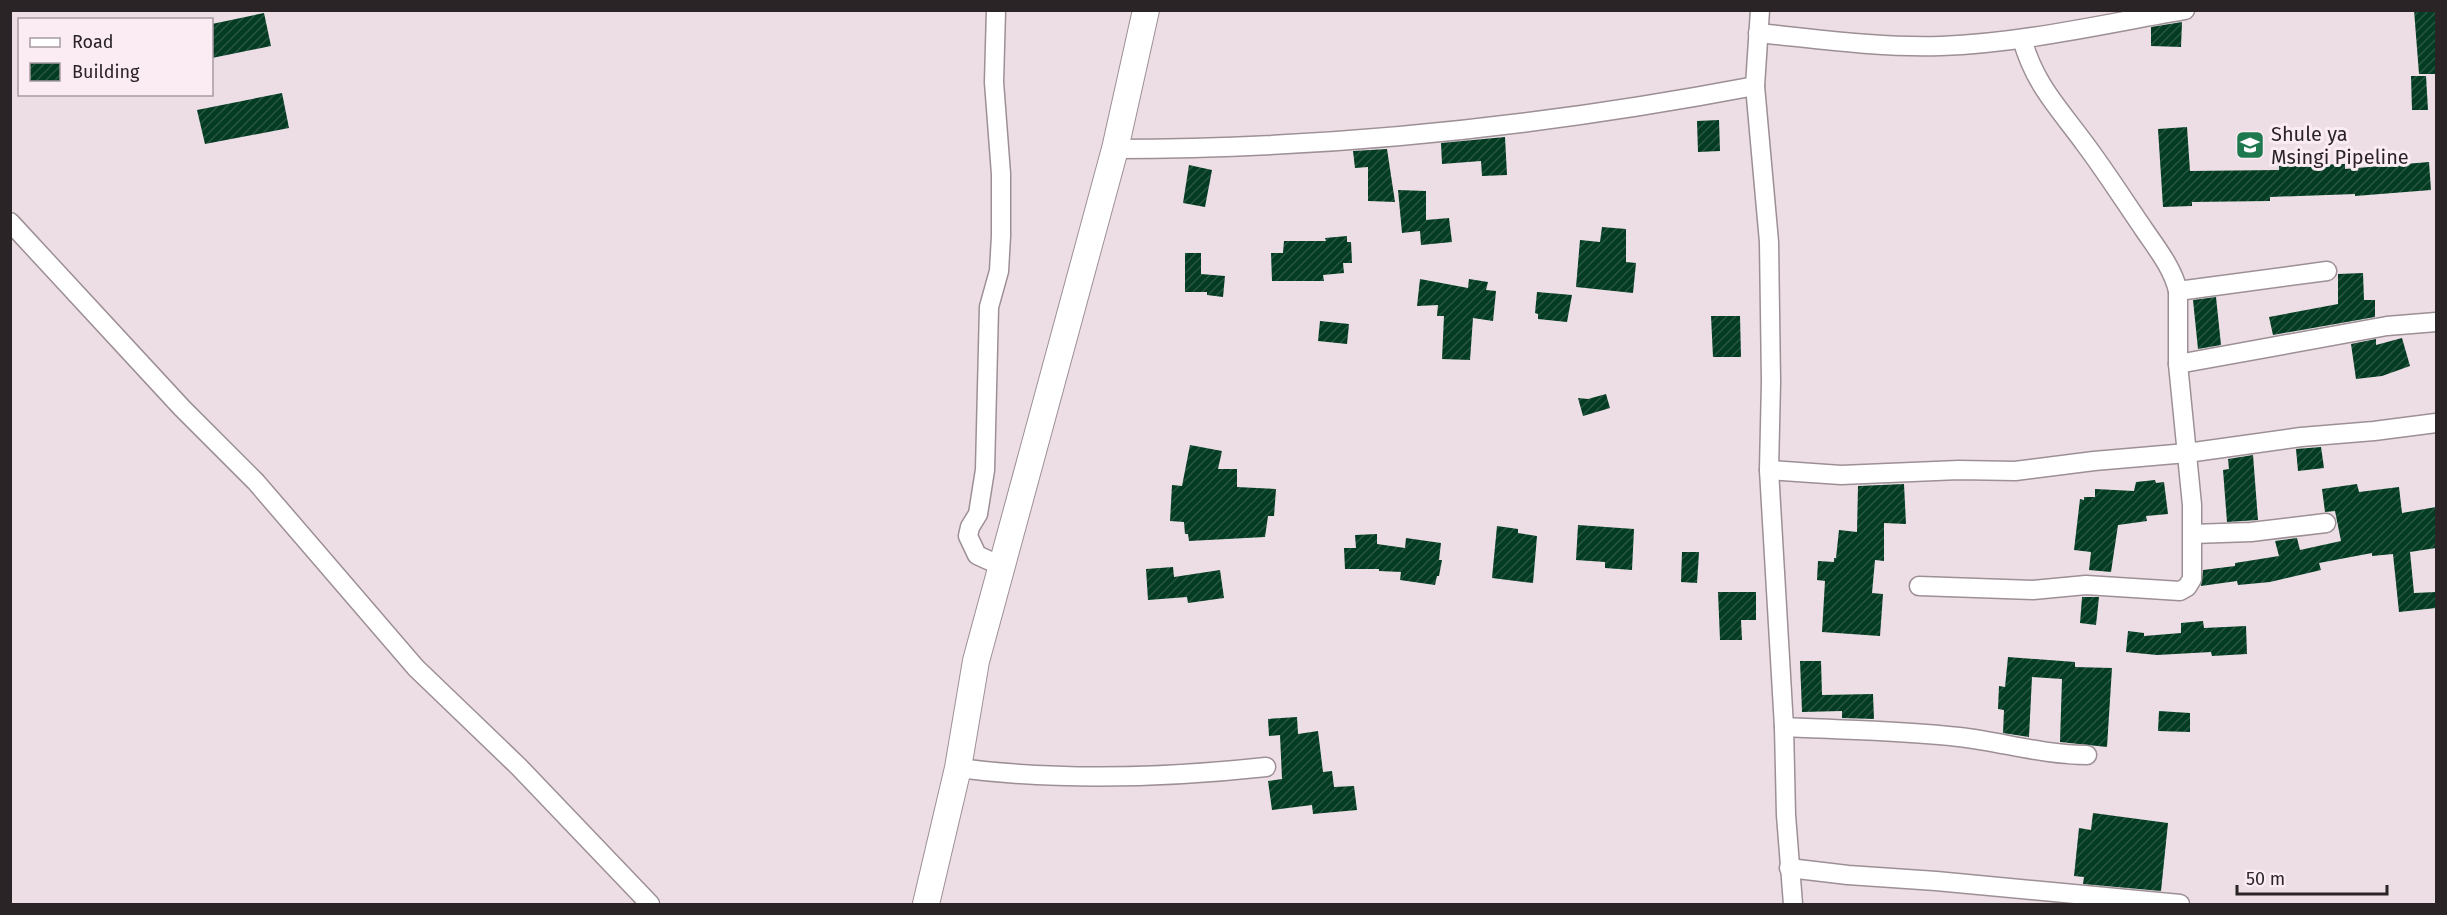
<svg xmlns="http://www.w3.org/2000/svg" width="2447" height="915" font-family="'Fira Sans',sans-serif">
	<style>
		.building { fill: url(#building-hatch) }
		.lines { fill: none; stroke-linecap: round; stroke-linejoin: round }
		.street-casing { stroke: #9d8f96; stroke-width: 21 }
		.secondary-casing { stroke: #9d8f96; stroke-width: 28 }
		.street { stroke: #fff; stroke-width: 18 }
		.secondary { stroke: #fff; stroke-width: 26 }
		.labels { text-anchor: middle; stroke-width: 6; stroke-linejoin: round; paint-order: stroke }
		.poi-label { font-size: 20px; fill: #2a2427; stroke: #fbebf2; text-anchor: start }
	</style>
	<defs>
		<pattern id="building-hatch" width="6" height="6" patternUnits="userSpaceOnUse" patternTransform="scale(1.5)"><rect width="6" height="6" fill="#033c23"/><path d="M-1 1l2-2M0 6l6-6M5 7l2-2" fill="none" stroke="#295642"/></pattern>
	</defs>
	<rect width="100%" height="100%" fill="#eddee5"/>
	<g class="building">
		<path d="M2414,10h22v64h-17z"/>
		<path d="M264,13l7,33 -59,12v-34z"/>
		<path d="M2182,22l-1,25 -30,-1v-19z"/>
		<path d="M2411,76h15l2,34h-16z"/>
		<path d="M282,93l7,35 -84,16 -8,-34z"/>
		<path d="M1719,120l1,31 -22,1 -1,-31z"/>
		<path d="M2187,127l3,44 89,-1v-4l66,-2v5l84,-7 2,28 -76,6v-2l-85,3v4l-78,1v4l-29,1 -5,-78z"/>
		<path d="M1505,137l2,38 -25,1 -1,-15 -39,3 -1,-21z"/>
		<path d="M1387,149l8,53 -27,-1v-34l-13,1 -2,-17z"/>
		<path d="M1189,165l23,5 -7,37 -22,-4z"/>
		<path d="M1398,190l28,1v29l23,-2 3,24 -31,3 -1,-14 -18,2z"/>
		<path d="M1602,227l24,2v33l10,1 -3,30 -57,-6 4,-47 20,2z"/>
		<path d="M1347,236v6h4l1,21h-9l1,10 -21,2 1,6h-52l-1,-28h12l1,-12h42l-1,-3z"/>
		<path d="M1185,253h16v21l24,2 -2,21 -16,-2v-3h-22z"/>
		<path d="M2363,273l1,27h11v17l-102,18 -4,-18 69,-13v-30z"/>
		<path d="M1420,279l48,9 1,-9 19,3 -2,8 10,1 -3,30 -20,-3 -3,42 -28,-1 2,-43h-7l1,-11 -21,1z"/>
		<path d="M1537,292l35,3 -5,27 -29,-3v-5l-3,-1z"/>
		<path d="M2216,297l5,48 -23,4 -5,-49z"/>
		<path d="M1711,316h29l1,41h-28z"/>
		<path d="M1320,321l29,3 -2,20 -29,-3z"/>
		<path d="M2402,338l8,28 -28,10 -26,3 -5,-35 25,-5v6z"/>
		<path d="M1606,394l4,14 -27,8 -5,-18 10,1z"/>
		<path d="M1190,445l32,6 -4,18h19v18l39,2 -2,27h-6l-3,21 -76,4 -1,-7h-3l-1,-12 -14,-1 2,-36 10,1z"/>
		<path d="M2321,447l3,21 -26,3 -2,-22z"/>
		<path d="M2253,455l5,65 -31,2 -4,-52 6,-1 -1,-10z"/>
		<path d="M2155,480l1,3 8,-1 4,32 -22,2 1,5 -29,4 -7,47 -22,-2 2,-18 -17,-2 6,-51 4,1v-3h11v-8l39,2 2,-9z"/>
		<path d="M1904,484l2,40 -22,-1v38l-9,-1 -3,33 11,1 -3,42 -58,-4 3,-51 -8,-1 1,-19 16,1v-4h2l3,-28 18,2 1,-46z"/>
		<path d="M2357,484l2,8 40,-5 3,26 34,-6v41l-26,4 4,41 22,-1v16l-37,4 -6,-58 -21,2v-3l-53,10 2,7 -51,12 -32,3 -1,-4 -36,5 2,-16 32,-4v-3l44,-7 -4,-15 22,-3 3,12 41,-9 -6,-30 -10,1 -3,-23z"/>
		<path d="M1578,525l56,4 -2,41 -27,-2v-6l-29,-2z"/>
		<path d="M1497,526l21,3v4l19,3 -4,47 -41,-5z"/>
		<path d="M1377,534v10l28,4 1,-10 35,5 -2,17h3l-3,16h-2l-2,9 -35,-5 1,-8 -22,-1v-2h-34l-1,-21h12l-1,-13z"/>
		<path d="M1682,552h17l-2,31 -16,-1z"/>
		<path d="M1173,567l1,10 46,-7 4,28 -36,5 -1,-6 -39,3 -2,-31z"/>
		<path d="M1718,592h38v28h-15l1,20h-22z"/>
		<path d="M2082,597h17l-3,28 -16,-2z"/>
		<path d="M2203,621l1,7 42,-2 1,28 -35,2 -1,-4 -54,3 -31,-3 2,-21 16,2v3l37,-3v-10z"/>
		<path d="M2008,657l67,5v5l37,1 -5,79 -47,-5 2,-63 -30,-2 -3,60 -26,-4 1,-23 -6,-1 1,-23 6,1z"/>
		<path d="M1800,661h21l1,34 51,-1 1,25 -32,-1v-7l-40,1z"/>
		<path d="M2159,711l31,2v19l-32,-1z"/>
		<path d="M1297,717l1,17 20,-3 5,41 9,-1 2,16 20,-1 3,24 -44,4 -1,-9 -40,5 -4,-29 14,-2 -2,-44 -11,1 -1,-17z"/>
		<path d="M2093,813l75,10 -7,68 -78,-7 1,-7 -10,-1 5,-48 12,2z"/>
	</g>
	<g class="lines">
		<g class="street-casing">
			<g id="street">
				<path d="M996,10l-2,72 7,92v62l-2,35 -10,36 -4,163 -7,44 -8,13 -2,9 9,19 24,11"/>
				<path d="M1760,10l-5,76 14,156 2,140 -2,88 15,257 2,88 7,89"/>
				<path d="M1758,33c60,6 122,15 183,13 82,-3 163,-22 244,-36"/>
				<path d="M1115,149c215,0 430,-23 640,-63"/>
				<path d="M10,222l172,186 74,74 160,186 103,99 131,137"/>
				<path d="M2178,291l149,-20"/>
				<path d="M2178,364l209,-38 49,-4"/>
				<path d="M1769,470l72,5 118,-5 56,1 79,-10 93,-8 114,-16 73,-6 62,-8"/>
				<path d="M2193,534l58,-2 75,-9"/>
				<path d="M1919,586l114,4 53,-5 94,6 7,-4 5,-8v-74l-14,-141v-73c-5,-22 -20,-41 -33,-60 -20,-29 -39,-59 -60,-87 -27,-37 -50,-59 -63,-105"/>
				<path d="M1784,727c59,3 117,3 175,10 44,5 84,18 128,18"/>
				<path d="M958,768c101,13 206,10 308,-1"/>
				<path d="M1789,868l59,7 88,6 244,23"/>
			</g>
		</g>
		<g class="secondary-casing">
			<path id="secondary" d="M926,904l32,-136 18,-107 139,-512 31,-139"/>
		</g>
		<use href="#street" class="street"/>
		<use href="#secondary" class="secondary"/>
	</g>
	<defs>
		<g id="school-square" transform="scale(1.5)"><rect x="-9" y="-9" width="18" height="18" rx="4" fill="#1e794f" stroke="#fbebf2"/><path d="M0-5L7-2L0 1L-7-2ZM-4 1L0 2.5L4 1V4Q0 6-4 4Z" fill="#fff"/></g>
	</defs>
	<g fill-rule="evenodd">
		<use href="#school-square" x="2250" y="145"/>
	</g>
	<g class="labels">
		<g class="poi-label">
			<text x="2271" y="141">Shule ya<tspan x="2271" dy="23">Msingi Pipeline</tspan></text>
		</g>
	</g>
	<rect width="2447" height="915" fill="none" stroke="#2a2427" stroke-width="24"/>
	<rect x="18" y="18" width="195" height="78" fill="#fbebf2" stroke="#a79ba1" stroke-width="1.5"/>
	<rect x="30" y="38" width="30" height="9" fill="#ffffff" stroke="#a79ba1" stroke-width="1.5"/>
	<text x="72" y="48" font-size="18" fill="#2a2427">Road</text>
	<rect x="30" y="63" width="30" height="18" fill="url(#building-hatch)" stroke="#a79ba1" stroke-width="1.5"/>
	<text x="72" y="78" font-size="18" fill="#2a2427">Building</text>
	<path d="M2237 885v9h150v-9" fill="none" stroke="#2a2427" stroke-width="3"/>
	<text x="2246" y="885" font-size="18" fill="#2a2427" stroke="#fbebf2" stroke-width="4.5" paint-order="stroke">50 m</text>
</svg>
